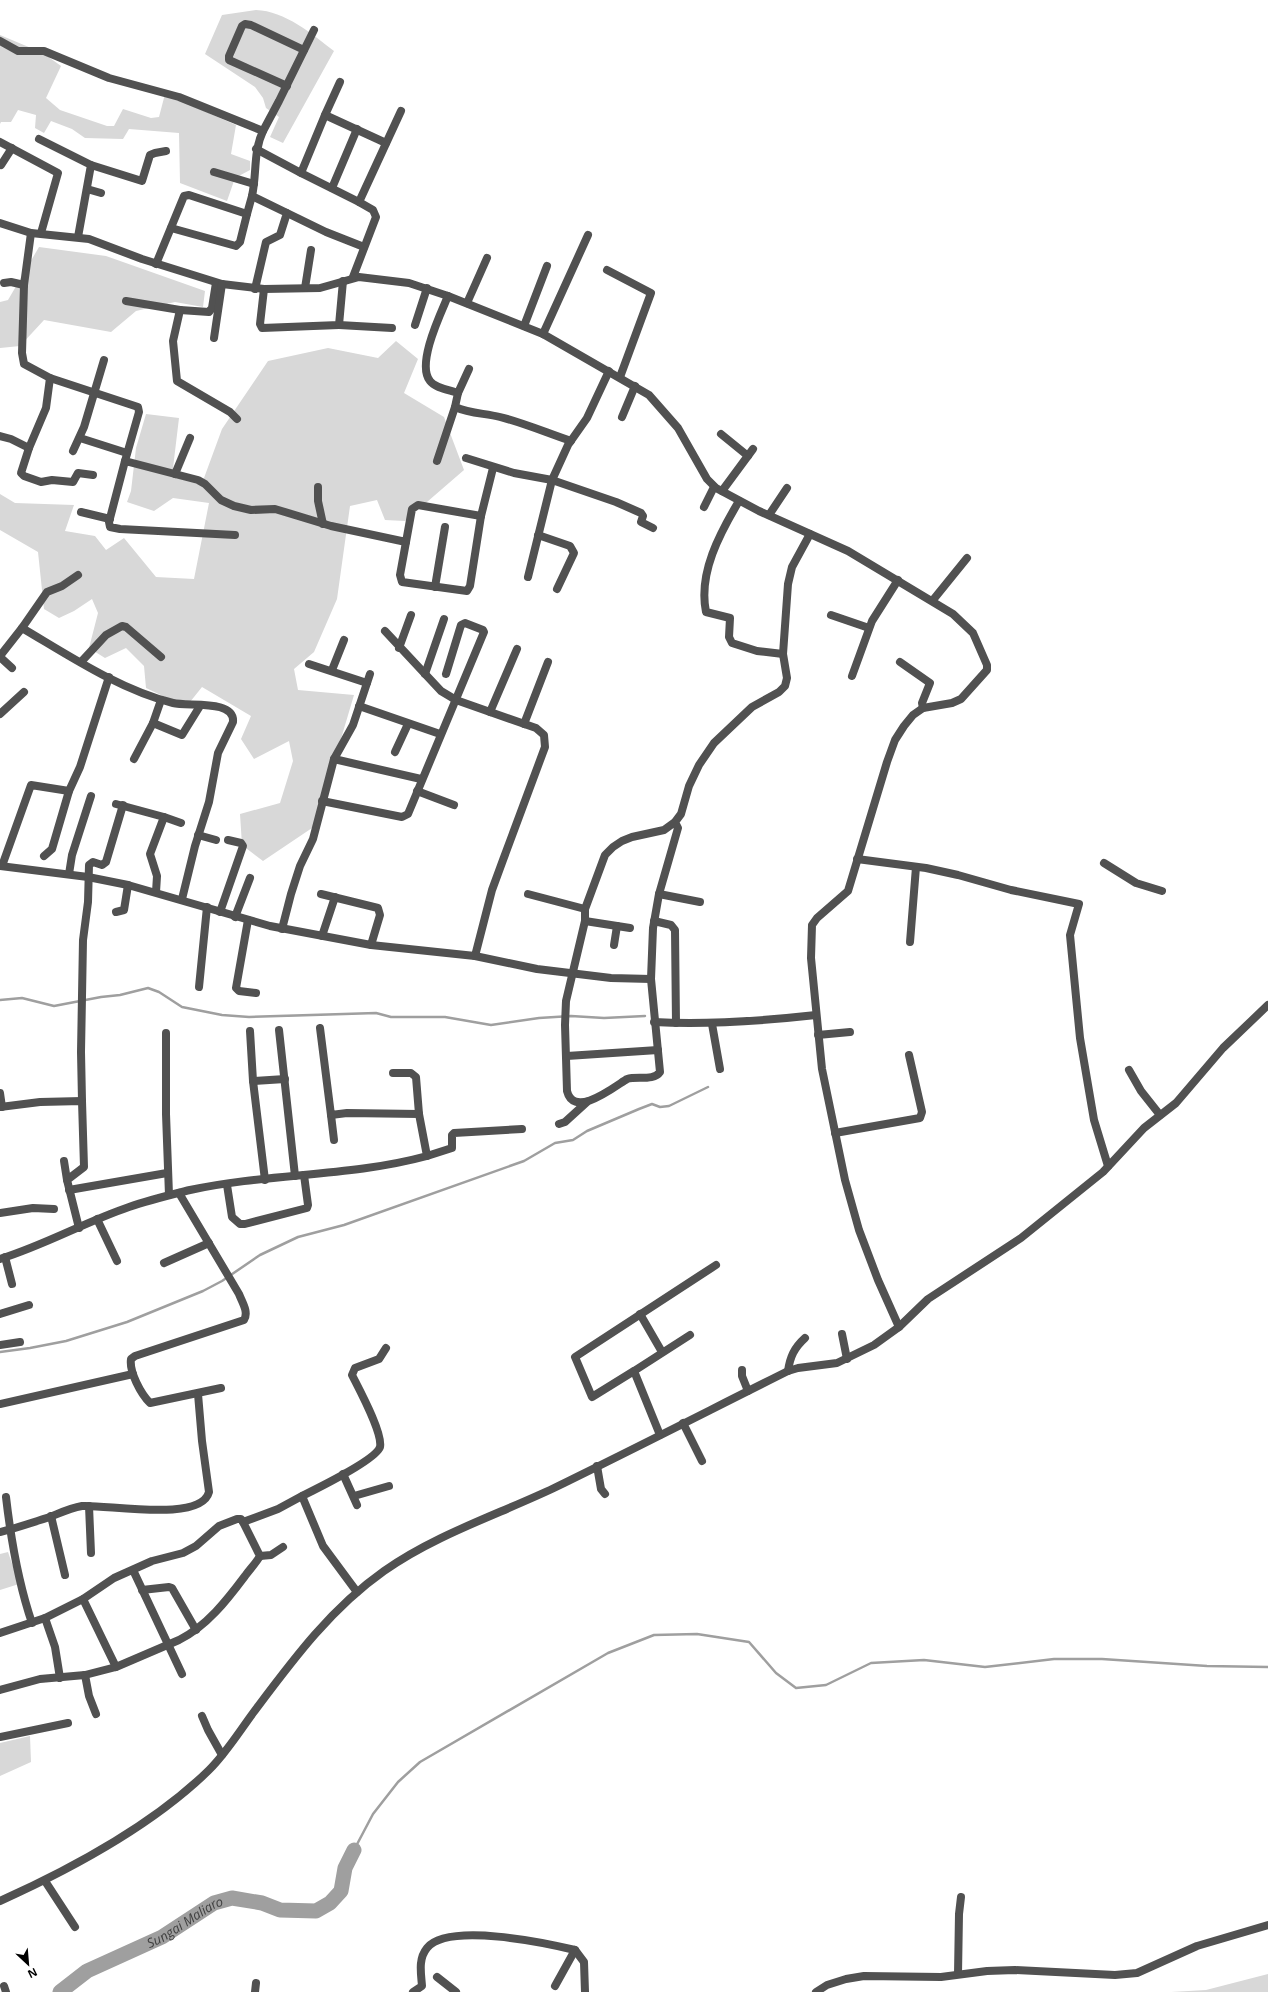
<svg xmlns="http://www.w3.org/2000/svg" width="1268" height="1992" font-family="'Open Sans',sans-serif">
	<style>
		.green { fill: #d8d8d8 }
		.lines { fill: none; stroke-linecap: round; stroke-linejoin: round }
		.stream { stroke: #9f9f9f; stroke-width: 2.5 }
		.river { stroke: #9f9f9f; stroke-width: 15 }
		.street { stroke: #515151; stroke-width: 8 }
		.labels { text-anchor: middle; stroke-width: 3.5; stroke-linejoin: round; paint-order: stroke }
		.water-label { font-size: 13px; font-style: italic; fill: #404040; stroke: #fff }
	</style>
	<rect width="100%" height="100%" fill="#fff"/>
	<g class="green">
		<path d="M256,10c29,1 56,24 78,41l-51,92 -13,-6 9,-20 -13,-9 -3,-10 -8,-11 -50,-33 17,-39z"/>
		<path d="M0,35l43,18 18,13 -15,32 14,12 47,16h7l9,-17 28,9 8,-1 6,-23 71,31 -5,29 19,7v9l-15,8 -8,23 -47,-18 -1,-50 -50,-4 -6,10 -38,-1 -13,-9 -21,-8 -7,12 -9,-5 1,-13 -18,-5 -7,12h-10l-1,2z"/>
		<path d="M39,247l67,9 99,35 -2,16 -28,-5 -39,9 -25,21 -67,-12 -24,26 -20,2v-46l8,-2z"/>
		<path d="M396,341l22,18 -14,34 40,24 20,53 -59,51 -20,-1 -8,-20 -27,6 -13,93 -23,53 -20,17 4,21 56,5 -39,131 -52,35 -21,-16 -2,-31 40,-11 13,-42 -4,-20 -35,18 -13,-20 10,-23 -49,-29 -16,20 -40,-19 -2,-22 -18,-18 -21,10 -16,-10 9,-35 -6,-14 -18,12 -15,7 -15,-9 -6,-57 -38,-22v-36l15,9 59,2 -9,26 30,5 11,14 18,-12 32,39 38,2 15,-76 -36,-5 -19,13 -27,-9 4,-11 5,-43 10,-34 33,4 -6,50 24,16 7,-6 18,-49 46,-68 60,-13 50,10z"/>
		<path d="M8,1552l11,32 -19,6v-36z"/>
		<path d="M30,1736l1,26 -31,14v-33z"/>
		<path d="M1268,1974v18h-97l35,-2z"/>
	</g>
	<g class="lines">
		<g class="stream">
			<path d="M0,1000l22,-2 32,8 47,-9 19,-2 28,-7 11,4 23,15 40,8 27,2 127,-4 15,4h54l46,8 48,-7 32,-2 33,2 41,-2"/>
			<path d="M0,1352l30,-4 36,-7 61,-19 76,-31 19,-10 38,-26 38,-18 46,-12 180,-64 31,-18 18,-3 14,-9 52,-22 13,-5 8,3 9,-1 39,-19"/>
			<path d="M354,1850l19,-36 25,-32 22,-20 188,-109 46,-18 43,-1 52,8 27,31 20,15 30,-3 45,-22 53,-3 61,7 69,-8h48l105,7 61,1"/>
		</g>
		<path class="river" id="s1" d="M60,1992l27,-21 75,-34 52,-34 18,-5 30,5 18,7 36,1 14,-8 11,-12 4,-23 9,-18"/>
		<g class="street">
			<path d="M0,41l18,10h26l65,27 70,19 84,34c-10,21 -6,43 -11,65l35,17 -7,22 -14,7 -11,47"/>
			<path d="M287,86l-58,-26v-4l13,-30 3,-2 6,1 53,25"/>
			<path d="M325,115l15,-33"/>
			<path d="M263,131l16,-30 35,-71"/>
			<path d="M39,139l52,26 -13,72"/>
			<path d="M0,142l58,31 -17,60"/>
			<path d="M256,149l45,24 24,-58 61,28"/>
			<path d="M1,165l11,-17"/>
			<path d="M91,165l51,16 8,-26 5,-2 11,-2"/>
			<path d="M214,172l40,12"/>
			<path d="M301,173l58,29 42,-91"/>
			<path d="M332,188l25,-59"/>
			<path d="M87,189l14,4"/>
			<path d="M287,213l39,19 38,15"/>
			<path d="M0,223l31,10 58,6 53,20 80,25 42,5 56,-1 39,-11 50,6 39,13 95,38 106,61 29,33 29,51 9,9 43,23 89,40 105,63 20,19 14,32v5l-26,29 -9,4 -29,5 -10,7 -9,11 -9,14 -8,22 -39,129 -31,27 -5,7 -1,33 11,111 23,111 14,50 19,50 21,47"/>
			<path d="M171,228l65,18 4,-4 7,-28"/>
			<path d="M31,233l-7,52 -2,68 2,11 26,14 88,29 1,5 -14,49"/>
			<path d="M156,264l28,-68 5,-1 58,19 5,-18"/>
			<path d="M607,270l44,23 -31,84"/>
			<path d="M353,277l23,-60 -3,-7 -14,-8"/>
			<path d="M4,283l7,-1 13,3"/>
			<path d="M216,283l-4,25 -3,4 -29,-2 -7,31 4,40 53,31 7,7"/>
			<path d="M305,288l6,-38"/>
			<path d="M264,289l-4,35 2,4 77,-3 4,-44"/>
			<path d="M448,296c-7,17 -32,68 -18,85 5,7 20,9 28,12l-3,14c16,7 30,6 45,10 24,6 47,16 71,24"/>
			<path d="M126,301l54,9"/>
			<path d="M467,303l20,-45"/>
			<path d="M339,325l53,3"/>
			<path d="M415,325l12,-37"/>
			<path d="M524,326l23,-60"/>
			<path d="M543,334l45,-99"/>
			<path d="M214,338l8,-54"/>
			<path d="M458,393l11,-24"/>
			<path d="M622,417l13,-31"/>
			<path d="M721,434l27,22"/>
			<path d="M0,436l11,3 18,9 17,-40 4,-30"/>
			<path d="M80,438l47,15"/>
			<path d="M29,448l-8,25 3,3 17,6 11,-2 21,2 5,-9 15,2"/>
			<path d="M73,451l11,-24 20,-67"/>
			<path d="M466,458l48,15 38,7 64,22 25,11 2,3 -2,6 12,6"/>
			<path d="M437,461l18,-54"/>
			<path d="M175,474l15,-36"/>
			<path d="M318,487v14l5,23"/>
			<path d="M722,491l31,-42"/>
			<path d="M739,501c-19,32 -41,72 -33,111l24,6 -1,19 3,6 25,8 26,3"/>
			<path d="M704,507l10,-20"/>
			<path d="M81,512l29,7"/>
			<path d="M769,515l18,-27"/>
			<path d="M235,535l-115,-6 -10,-2 -1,-5 16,-61 73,19 7,4 16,16 13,6 17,4 24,-1 56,17 75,16 6,-33 6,-4 63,11"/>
			<path d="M538,535l32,11 4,7 -17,36"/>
			<path d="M406,542l-6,33 2,7 65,9 3,-5 11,-70 12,-48"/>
			<path d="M528,577l24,-97 16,-35 19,-27 22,-47"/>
			<path d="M435,587l10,-60"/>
			<path d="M933,600l34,-42"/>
			<path d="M831,615l38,13"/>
			<path d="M22,628l25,-36 15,-6 16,-11"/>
			<path d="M385,631l56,60 15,9 80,28 8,7 1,12 -42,113 -11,30 -17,66"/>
			<path d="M399,648l12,-33"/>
			<path d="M0,656l22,-28c46,27 98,62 151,75 15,4 62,-4 60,19l-15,31 -9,49 -14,44 -13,53"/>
			<path d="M0,657l12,11"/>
			<path d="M81,662l25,-27 16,-9 4,1 35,30"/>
			<path d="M900,662l30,21 -8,20 1,5"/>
			<path d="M309,664l58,19"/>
			<path d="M332,670l12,-30"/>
			<path d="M425,674l19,-55"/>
			<path d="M852,676l20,-55 26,-41"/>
			<path d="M359,706l81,28"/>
			<path d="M490,712l27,-63"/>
			<path d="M0,714l24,-22"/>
			<path d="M153,723l8,-23"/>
			<path d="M524,724l24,-62"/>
			<path d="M395,752l13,-28"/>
			<path d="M134,759l19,-36 29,12 18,-29"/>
			<path d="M334,759l87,20"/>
			<path d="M417,791l37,14"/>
			<path d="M322,801l80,16 6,-3 76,-182 -1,-2 -18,-7 -4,2 -15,49"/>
			<path d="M116,804l48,13 -14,37 7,22 -1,16"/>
			<path d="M164,817l17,6"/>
			<path d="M675,822l3,6 -19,66 -6,34 -2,51 9,93c-6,9 -23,4 -33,7 -13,8 -53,40 -60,12l-2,-66 1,-24 19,-80v-12l20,-54 8,-8 9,-6 10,-4 32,-7 11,-8 6,-8 8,-28 10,-21 15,-22 38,-36 27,-15 6,-6 2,-8 -4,-24 5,-70 4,-17 18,-33"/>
			<path d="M198,835l18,5"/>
			<path d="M44,856l8,-7 17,-58 11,-24 29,-90"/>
			<path d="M857,859l69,9 32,7 53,15 68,14 -9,31 10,103 14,82 14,46"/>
			<path d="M1104,863l32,20 26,8"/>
			<path d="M0,866l88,11 40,8 142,41 101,19 104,11 62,13 74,9 40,1"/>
			<path d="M2,866l29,-81 38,6"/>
			<path d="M69,874l3,-19 19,-59"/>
			<path d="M321,894l57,14 2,7 -9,30"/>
			<path d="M528,894l57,15"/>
			<path d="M659,894l41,8"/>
			<path d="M116,912l8,-2 4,-25"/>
			<path d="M220,912l23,-66 -2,-3 -13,-3"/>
			<path d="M235,917l15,-39"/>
			<path d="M248,920l-12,68 3,3 17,2"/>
			<path d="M585,921l45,7"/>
			<path d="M654,921l17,4 4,5 1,93"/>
			<path d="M282,929l9,-35 9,-28 13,-27 21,-80 19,-34 17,-51"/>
			<path d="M322,936l13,-39"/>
			<path d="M910,942l6,-75"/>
			<path d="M614,945l3,-19"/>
			<path d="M199,987l8,-80"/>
			<path d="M654,1022c54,3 108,-1 162,-7"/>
			<path d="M712,1024l8,45"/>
			<path d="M279,1030l16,146"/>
			<path d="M250,1031l3,50 12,99"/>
			<path d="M166,1033v81l3,81"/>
			<path d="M818,1035l32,-3"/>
			<path d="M567,1056l91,-6"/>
			<path d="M1129,1070l12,21 19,24"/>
			<path d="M393,1073h18l5,4 3,37"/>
			<path d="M253,1081l32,-2"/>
			<path d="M0,1093l2,14"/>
			<path d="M82,1101l-1,-49 2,-112 5,-38 1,-37 4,-3 9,3 4,-3 17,-57"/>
			<path d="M0,1107l40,-5 42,-1 2,66 -17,13 12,48"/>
			<path d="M331,1115l3,25"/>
			<path d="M559,1124l6,-2 22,-20"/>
			<path d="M835,1133l85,-15 2,-6 -13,-57"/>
			<path d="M427,1156l25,-8v-13l2,-2 68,-4"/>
			<path d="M64,1161l3,19"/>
			<path d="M227,1185l5,32 8,7h5l62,-16 1,-3 -4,-30"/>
			<path d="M69,1190l98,-17"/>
			<path d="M179,1193l60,101c3,8 10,18 5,26l-109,36 -4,3c-2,13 10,35 19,44l71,-15"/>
			<path d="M0,1213l33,-5 21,1"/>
			<path d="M97,1219l20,42"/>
			<path d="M5,1257l7,27"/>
			<path d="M0,1259c45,-14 85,-37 129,-52 20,-7 41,-12 61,-17 78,-17 160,-13 237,-34l-8,-42 -72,-1 -16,2 -11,-87"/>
			<path d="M164,1263l45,-20"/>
			<path d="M0,1314l29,-9"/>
			<path d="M640,1314l22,38"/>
			<path d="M842,1334l5,25"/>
			<path d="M0,1345l20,-3"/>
			<path d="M742,1370v6l6,15"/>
			<path d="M634,1371l56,-36"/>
			<path d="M788,1371c2,-14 6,-23 17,-33"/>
			<path d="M0,1404l133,-30"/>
			<path d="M683,1423l19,38"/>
			<path d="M660,1435l-26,-64 -42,26 -17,-40 141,-92"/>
			<path d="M597,1466l4,23 4,5"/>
			<path d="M343,1474l14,31"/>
			<path d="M354,1496l35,-10"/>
			<path d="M6,1497c5,43 12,85 26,126"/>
			<path d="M89,1506l2,47"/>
			<path d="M51,1516l14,59"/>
			<path d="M243,1522l35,-13 24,-13"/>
			<path d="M0,1532c17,-4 33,-10 50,-15 10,-4 20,-9 32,-11 24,-2 119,17 127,-14l-7,-51 -4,-47"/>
			<path d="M260,1556l11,-1 12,-8"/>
			<path d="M133,1570l49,104"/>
			<path d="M142,1590l27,-3 3,1 24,42"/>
			<path d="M357,1592l-34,-46 -21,-50c14,-7 74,-36 78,-49 3,-14 -21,-58 -28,-72l3,-7 24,-9 7,-11"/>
			<path d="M83,1599l33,68"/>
			<path d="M45,1618l10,29 5,31"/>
			<path d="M0,1633l45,-15 38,-19 31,-21 38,-17 31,-8 13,-7 23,-20 18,-7h4l2,3 17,34c-4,7 -10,13 -15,20 -18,24 -38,50 -66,64l-63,27 -31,8 -45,4 -40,11"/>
			<path d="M85,1675l4,21 7,18"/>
			<path d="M202,1716l6,14 14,25"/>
			<path d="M0,1737l68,-14"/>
			<path d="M45,1881l30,46"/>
			<path d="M0,1901c71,-32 153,-76 209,-131 17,-17 30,-38 44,-57 39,-52 77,-104 131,-142 51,-36 113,-56 170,-83 78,-38 156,-78 234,-117l10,-3 39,-5 37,-18 25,-18 29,-28 93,-61 82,-66 41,-44 32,-25 47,-55 45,-43"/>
			<path d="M958,1974l1,-60 2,-17"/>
			<path d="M437,1977l19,15"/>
			<path d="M4,1986l2,6"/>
			<path d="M555,1986l20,-36"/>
			<path d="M255,1992l1,-9"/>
			<path d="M413,1992l9,-6c-1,-13 -4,-27 5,-38 21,-26 119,-5 148,2l9,12 1,30"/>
			<path d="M816,1992l11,-7 19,-6 18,-3 77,1 46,-6 28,-1 100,5 22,-2 60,-27 71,-21"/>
		</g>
	</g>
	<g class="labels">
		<g class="water-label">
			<text dy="5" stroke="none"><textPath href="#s1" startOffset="144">Sungai Maliaro</textPath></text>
		</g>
	</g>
	<g transform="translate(28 1964) rotate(154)" stroke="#ffffff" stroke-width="3" paint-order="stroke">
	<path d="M0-3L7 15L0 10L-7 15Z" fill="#000000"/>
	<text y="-6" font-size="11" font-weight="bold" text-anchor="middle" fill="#000000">N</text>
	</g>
</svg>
